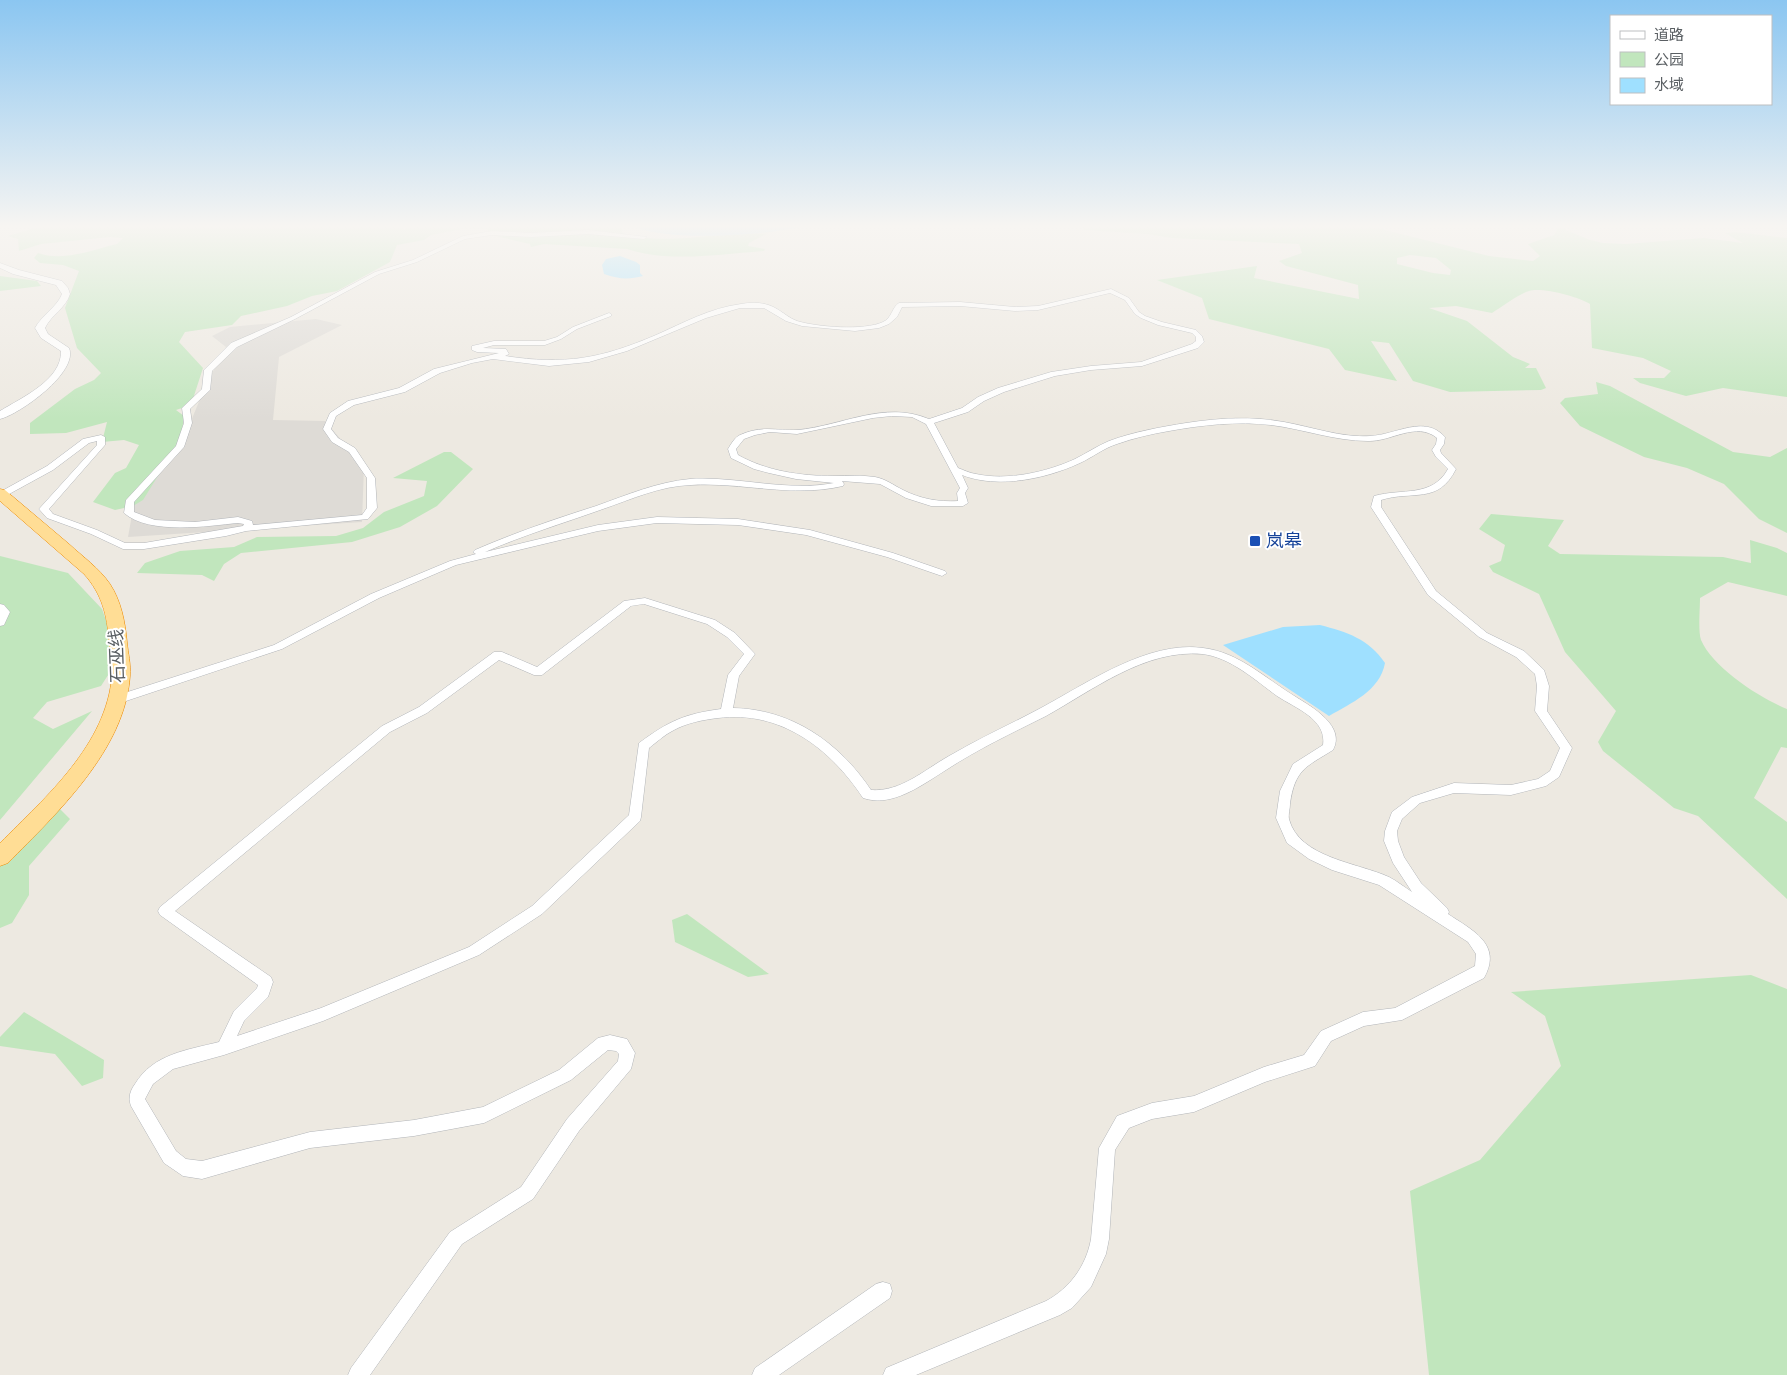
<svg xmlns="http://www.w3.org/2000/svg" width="1787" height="1375" font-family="Raleway,'Noto Sans SC',sans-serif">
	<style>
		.industrial { fill: #dedbd6 }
		.green { fill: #c1e6bd; fill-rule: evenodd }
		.water { fill: #9fe0ff }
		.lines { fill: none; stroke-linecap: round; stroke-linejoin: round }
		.minor-casing { stroke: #b2b5b9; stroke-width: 1 }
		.tertiary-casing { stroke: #b2b5b9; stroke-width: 1 }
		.trunk-casing { stroke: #ee8a00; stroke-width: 1 }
		.minor { fill: #fff; fill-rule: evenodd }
		.tertiary { fill: #fff; fill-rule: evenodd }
		.trunk { fill: #ffdd95; fill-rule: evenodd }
		.transit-dot { fill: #1a4fb4; stroke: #fff; stroke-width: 2 }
		.labels { text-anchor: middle; stroke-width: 4; stroke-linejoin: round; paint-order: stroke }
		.transit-label { font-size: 18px; fill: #164399; stroke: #fff; text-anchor: start }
		.street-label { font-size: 18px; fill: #5a5f63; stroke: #fff }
	</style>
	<rect width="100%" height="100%" fill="#ede9e1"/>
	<path class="industrial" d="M316,319l26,6 -63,32 -6,63 52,1 39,45 -2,56 -234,15 7,-39 47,-55 23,-56 21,-40 -14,-11 18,-9z"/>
	<g class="green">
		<path d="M37,227h363l3,3 7,-3h206l6,1v5c42,14 100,-2 144,1l-17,9 -1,3 17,3 -1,2c-42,3 -97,12 -137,-2l-83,-5 -13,3 -1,-3 -43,-10 1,-5 -20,-1 -37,7 -7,5 -27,5 -7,17 -53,29 -25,5 -25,10 -46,10 -9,9 -47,7 -6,10 24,26 -12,37 -15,5 8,6 -3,23 -38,61 -10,6 -18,4 -22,-8 22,-29 11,-5 13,-23 -15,-5 -22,2 5,-20 -41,11 -36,1v-11l45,-34 19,-9 7,-7 -24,-25 -12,-40 14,-37 -16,-6 -23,-2 -6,-5 4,-5c25,9 54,-3 79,-9l6,-6 -13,-1 -69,7 -22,7 -1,-12 -10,-3z"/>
		<path d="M1082,227h291l116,29 44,5 7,-5 -12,-12 26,-9 5,-8 31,13 13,3 23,1 78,-6 39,5 -18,-10 10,-1 52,6v159l-64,-9 -37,8 -46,-13 -7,-5h31l7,-7 -28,-13 -51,-10 -2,-44c-11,-7 -48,-17 -61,-13 -10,3 -27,16 -37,22l-36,-7 -27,2 38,13 46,36 17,7 -5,4h11l10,20 -5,2 -91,2 -37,-11 -24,-38 -18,-2 26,40 -52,-11 -16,-21 -120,-30 -7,-21 -45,-18 100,-14 -3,12 105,21 -1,-14 -72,-19 -7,-5 23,-8 -3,-9 -127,-6 -25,-4 -63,-4zM1410,255l26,3 15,12 -1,5 -17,-2 -36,-9v-6z"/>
		<path d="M0,276l37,5 4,5 -41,5z"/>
		<path d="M1596,382l14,4 123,66 37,5 17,-9v85l-28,-14 -35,-35 -37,-16 -43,-11 -64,-31 -20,-23 5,-5 33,-4z"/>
		<path d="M444,452h7l22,17 -36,37 -37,21 -48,15 -111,11 -17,11 -10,17 -12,-6 -65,-2 8,-10 35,-12 54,-4 23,-10 79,-1 27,-8 21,-16 40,-16 3,-15 -34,-3z"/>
		<path d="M1491,514l73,6 -16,26 12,8 163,3 28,6 -1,-23 27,8 10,5v43l-59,-14 -28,16c0,11 -2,33 1,42 12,28 59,58 86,69v39l-6,-1 -27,51 33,24v77l-89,-83 -24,-8 -71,-57 -5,-9 18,-31 -51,-59 -26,-58 -46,-22 -4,-6 12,-5 4,-16 -26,-16z"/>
		<path d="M0,556l68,17 34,36 17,49 -18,28 -54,16 -14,16 20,11 39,-18 -92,109z"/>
		<path d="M55,804l15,15 -41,47v29l-17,28 -12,5v-65z"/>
		<path d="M687,914l82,60 -21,3 -73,-35 -3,-22z"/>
		<path d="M1751,975l36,14v386h-358l-19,-184 70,-31 81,-94 -16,-50 -34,-24z"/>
		<path d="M24,1012l80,48 -1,18 -21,8 -27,-32 -55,-8v-9z"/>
	</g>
	<g class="water">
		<path d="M635,227h167c-39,8 -131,15 -167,0z"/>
		<path d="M620,256l16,6 4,3v8l3,3c-15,4 -24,3 -39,-2l-2,-9 4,-6z"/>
		<path d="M1320,625c27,7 49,14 65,38 -5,28 -34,40 -56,53l-106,-71 60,-18z"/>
	</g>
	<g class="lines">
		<g class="minor-casing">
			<g id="minor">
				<path d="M588,230l59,7 -3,2 -56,-5 -57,3 -39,-2 -27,4 -48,23 -38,12 -84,45 -58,28 -25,24 -2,19 -20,19 2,14 -8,24 -50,55v10l21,8 40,2 43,-5 14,4 1,4 109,-10 5,-7v-30l-18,-26 -17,-10 -9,-13 7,-16 18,-12 51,-13 35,-19 65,-16 -22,-1 -5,-2v-4l22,-5h50l13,-4 16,-10 36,-14 2,1v2l-34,13 -16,10 -16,6h-51l-11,3 23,1 3,5 -4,2c60,9 95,3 151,-21 27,-12 54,-27 85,-31 12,-2 25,-2 36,5 7,4 12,9 20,12 20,6 67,10 86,1 9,-4 9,-15 16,-19l61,-1 55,5 23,-1 73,-17 18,9 10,14 6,4 17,6 34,8 6,6 2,6 -6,6 -56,18 -51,4 -36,6 -51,16 -20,9 -16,11 -34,11 24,45c6,2 11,5 18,6 31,7 71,-2 99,-15 12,-6 22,-13 34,-18 24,-9 52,-14 77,-18 33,-5 66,-7 98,-1 28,5 58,16 86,14 26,-1 54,-22 75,1l-1,7 -4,6 1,3 15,16c-18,36 -43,21 -75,31v7l55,84 51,42 37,18 20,19 5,16 -2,25 25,37 -13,29 -13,9 -35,9 -57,-2 -34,10 -18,16 -5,12 1,10 6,16 17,26 26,25 2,4 -1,2c24,16 55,30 36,64l-82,42 -38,6 -33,15 -16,25 -50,16 -71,30 -42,7 -23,9 -14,22 -6,89 -3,15 -15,33 -19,21 -12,7 -144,60h-33l3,-7 160,-67c24,-13 40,-35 45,-62l8,-91 18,-32 35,-13 42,-7 70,-29 40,-12 17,-24 42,-19 32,-4 80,-42 1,-12 -8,-12 -89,-57 -47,-15 -23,-11 -22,-16 -11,-25 4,-27 13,-27 30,-19c4,-26 -28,-37 -46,-49 -22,-16 -47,-39 -75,-42 -57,-5 -109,36 -156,62 -34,17 -68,33 -100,54 -24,15 -54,38 -83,28 -33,-50 -83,-88 -145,-80 -16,2 -31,5 -44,12 -10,5 -17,12 -25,18l-8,69 -1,4 -98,93 -63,41 -156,66 -99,34 -51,14 -20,15 -8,15 31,52 10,8 16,2 108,-29 104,-12 69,-13 76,-37 39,-32 12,-3 17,4 8,14 -4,16 -52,62 -46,68 -71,45 -92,131h-22l3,-7 99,-136 71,-45 46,-68 51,-58 1,-7 -3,-3 -8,-1 -37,30 -87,43 -70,13 -104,12 -108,31 -19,-3 -19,-13 -33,-57c-3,-9 -1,-15 4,-22 18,-30 52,-34 84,-42l15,-31 23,-23 1,-3 -98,-70 -2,-4 2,-4 222,-181 37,-19 75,-55h8l35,15 87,-66 21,-3 70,22 20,13 20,21 -16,22 -6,32c58,1 106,34 138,82 30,2 53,-20 78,-34 29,-17 60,-31 90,-47 47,-25 109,-69 164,-61 36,4 63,31 93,49 16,10 50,29 37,53 -27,17 -38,19 -43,54 0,5 -2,11 -1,15 10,39 70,44 100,58 8,4 15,10 23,15l-19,-29 -9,-22 1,-10 7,-19 20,-15 42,-14 57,2 27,-6 12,-8 10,-23 -25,-37 2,-25 -2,-12 -19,-17 -37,-20 -51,-42 -57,-88 3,-11c28,-8 58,2 74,-27l-12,-12 -4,-7 4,-6 1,-6c-21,-17 -46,4 -69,3 -33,0 -65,-12 -97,-16 -34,-4 -69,0 -102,6 -18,3 -35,7 -52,13 -13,4 -24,13 -37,19 -34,16 -83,26 -118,12l6,13 -3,5 3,10 -5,3h-32l-25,-8 -26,-14 -38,-3 2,3 -1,2c-51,12 -101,-4 -152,-1 -31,1 -59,14 -88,24 -39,14 -79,26 -118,43l113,-27 59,-8 81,2 72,11 83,23 52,18 2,2 -5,3 -3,-1 -52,-18 -81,-22 -68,-10 -81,-2 -59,8 -142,34 -77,33 -97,51 -162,54h-8l-2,-3 2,-3 162,-52 97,-51 79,-33 26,-7 -3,-2 2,-2c39,-17 80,-31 121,-44 31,-11 61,-24 94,-27 48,-3 96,13 144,4l-38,-4 -27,-6 -15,-4 -23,-11 -3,-9c3,-5 7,-12 12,-14 22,-10 36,-4 57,-5 45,-4 87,-30 132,-11l33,-11 16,-11 20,-9 53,-16 40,-6 50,-4 51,-18 4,-3v-4l-4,-4 -34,-8 -17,-7 -6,-4 -10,-14 -15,-7 -72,17 -23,1 -55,-5 -58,1 -5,10 -8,7 -10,4 -24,3 -53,-5 -16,-5 -22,-13h-24l-34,10 -79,33 -38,11 -40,4 -56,-7 -21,4 -32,10 -35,19 -51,13 -18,11 -5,13 7,9 17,10 20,30 2,30 -9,11 -122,12 -20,5 -82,13h-21l-32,-15 -44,-16 -8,-9 58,-64v-4l-8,2 -36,27 -53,29v-7l47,-26 36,-27 18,-4 4,2v8l-56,64 4,5 44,16 28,13h19l99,-17 1,-2 -6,-1c-30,3 -89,12 -114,-10l2,-13 50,-54 8,-23 -2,-15 20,-19 2,-19 27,-27 60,-26 84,-45 38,-12 50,-24 29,-5 39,2zM892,416l20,1 14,7 34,64 -3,5 1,8c-20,1 -37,-2 -55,-11 -10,-5 -17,-11 -28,-13 -13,-2 -27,-1 -41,-1 -34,0 -67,-5 -96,-21l-2,-6 8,-10 11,-4 15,-3 27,2 76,-16zM644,604l63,20 20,13 17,17 -16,21 -7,34c-37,5 -52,12 -82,34l-10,72 -97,91 -63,41 -148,61 -84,28 7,-15 24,-24 5,-15 -2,-5 -96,-66 215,-179 37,-19 72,-53 35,15h8l89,-69z"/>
				<path d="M0,604l4,1 6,7 -6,13 -4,1z"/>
				<path d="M883,1282l7,2 2,7 -2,7 -111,77h-27l3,-7 121,-84z"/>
			</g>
		</g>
		<g class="tertiary-casing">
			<path id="tertiary" d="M0,263l19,7 43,11 6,7 2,6c-4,14 -19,21 -25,34l3,6 21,14c10,24 -49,66 -69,71v-8c21,-13 62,-31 61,-60l-20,-13 -6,-10c7,-13 22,-21 27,-34l-6,-9 -43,-11 -13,-6z"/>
		</g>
		<g class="trunk-casing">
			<path id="trunk" d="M0,489l5,1c21,18 43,36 64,54 14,13 30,24 41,40 11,17 15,37 17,58 1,11 4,22 3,34 -5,74 -73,137 -122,187l-8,3v-23c46,-46 107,-99 112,-168 1,-11 -2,-23 -3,-34 -2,-26 -7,-47 -25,-67l-84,-73z"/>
		</g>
		<use href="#minor" class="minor"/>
		<use href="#tertiary" class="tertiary"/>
		<use href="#trunk" class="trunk"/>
	</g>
	<linearGradient id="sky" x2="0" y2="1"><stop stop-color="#8bc6f1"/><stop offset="0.54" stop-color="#f7f5f2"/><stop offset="1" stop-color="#f7f5f2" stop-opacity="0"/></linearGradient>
	<rect width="1787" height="419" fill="url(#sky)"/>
	<rect class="transit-dot" x="1249" y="535" width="12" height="12" rx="2.5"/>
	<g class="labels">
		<g class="transit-label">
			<text x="1266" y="547">岚皋</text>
		</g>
		<g class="street-label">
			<text transform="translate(117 656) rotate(-92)" y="6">石巫线</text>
		</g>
	</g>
	<rect x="1610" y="15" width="162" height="90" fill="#ffffff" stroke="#bdbfc1"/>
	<rect x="1620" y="31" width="25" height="8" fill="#ffffff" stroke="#bdbfc1"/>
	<text x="1654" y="40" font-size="15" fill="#5a5f63">道路</text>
	<rect x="1620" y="52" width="25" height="15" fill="#c1e6bd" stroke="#bdbfc1"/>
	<text x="1654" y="65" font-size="15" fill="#5a5f63">公园</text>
	<rect x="1620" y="78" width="25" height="15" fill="#9fe0ff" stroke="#bdbfc1"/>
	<text x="1654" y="90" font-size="15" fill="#5a5f63">水域</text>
</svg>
